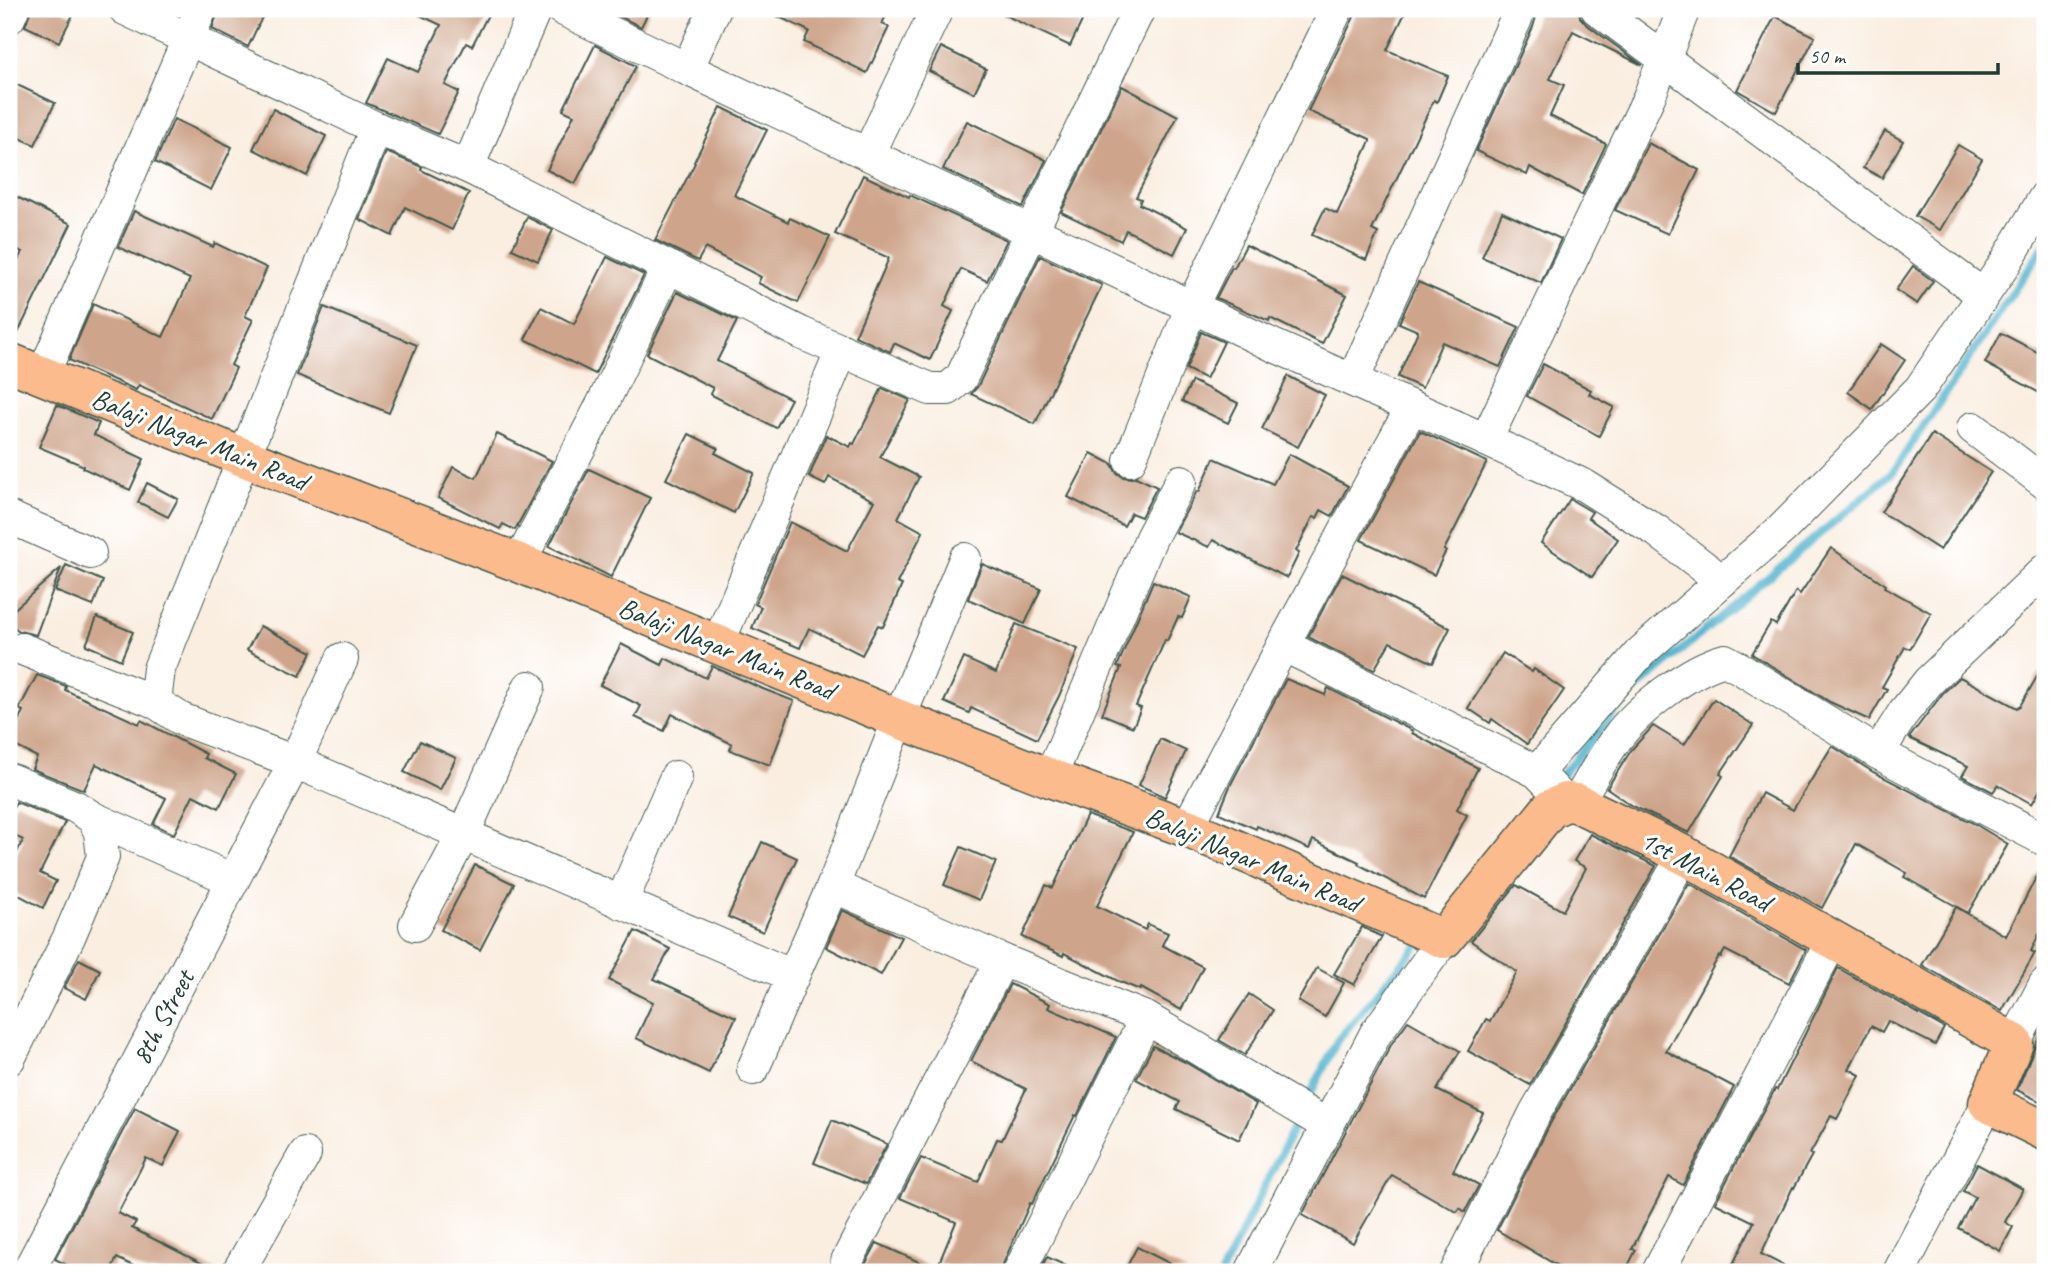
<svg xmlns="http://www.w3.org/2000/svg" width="2054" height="1281" font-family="Caveat,sans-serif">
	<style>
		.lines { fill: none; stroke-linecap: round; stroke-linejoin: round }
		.stream { stroke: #4fb3ce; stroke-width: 8 }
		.building { fill: #cea48a }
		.minor-casing { stroke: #40584e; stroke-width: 34 }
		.major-casing { stroke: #40584e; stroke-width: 41 }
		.minor { stroke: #fff; stroke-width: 32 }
		.major { stroke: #fbbb8d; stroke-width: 38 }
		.labels { text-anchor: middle; stroke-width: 6; stroke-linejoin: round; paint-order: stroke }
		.street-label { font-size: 28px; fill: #1f3d34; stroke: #fff }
	</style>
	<rect width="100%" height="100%" fill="#fff"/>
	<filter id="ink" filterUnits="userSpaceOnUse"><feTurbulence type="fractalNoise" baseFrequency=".0143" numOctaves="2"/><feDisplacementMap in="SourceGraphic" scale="14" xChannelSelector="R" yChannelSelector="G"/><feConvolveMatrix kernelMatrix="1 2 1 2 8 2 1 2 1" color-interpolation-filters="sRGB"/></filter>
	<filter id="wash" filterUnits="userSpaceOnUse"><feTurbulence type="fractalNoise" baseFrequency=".00686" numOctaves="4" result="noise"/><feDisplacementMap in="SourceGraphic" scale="28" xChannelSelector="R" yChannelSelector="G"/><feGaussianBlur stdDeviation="1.57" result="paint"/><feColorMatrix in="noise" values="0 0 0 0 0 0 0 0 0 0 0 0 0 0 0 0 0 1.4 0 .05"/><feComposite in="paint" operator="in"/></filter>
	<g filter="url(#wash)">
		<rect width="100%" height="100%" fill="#faeee1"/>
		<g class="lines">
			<g class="stream">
				<path d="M1556,782l76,-90 261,-220 152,-228"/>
				<path d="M1306,1103l31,-62 84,-100"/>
				<path d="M1222,1272l78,-157"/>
			</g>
		</g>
		<g id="blocks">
			<g class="building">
				<path d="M31,9h29l13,6 -14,27 -34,-16z"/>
				<path d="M219,9h47l-18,38 -36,-18z"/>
				<path d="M407,9h84l-19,37 -6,-3 -21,42 14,7 -21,42 -72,-31 22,-45 30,14 23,-47z"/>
				<path d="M612,9h38l-9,18 -30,-15z"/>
				<path d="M762,9h127l-7,15 7,3 -22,46 -63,-31 5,-11z"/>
				<path d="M992,9h76l16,8 -14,29z"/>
				<path d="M1355,9h52l-20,41 61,26 -11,26 -3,-2 -62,130 6,3 -12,27 -54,-25 13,-27 12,6 33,-73v-2l-62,-28 46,-94z"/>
				<path d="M1531,9h48l1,8 6,7 56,41 -69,-34 -23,48 14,6 -14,31 56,28 -24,51 -52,-28 -3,8 -51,-24 57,-124 4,-14z"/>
				<path d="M1775,16l40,21 -39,75 -39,-22z"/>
				<path d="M595,45l41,21 -61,118 -28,-14 27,-55 -11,-5z"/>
				<path d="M941,47l45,22 -12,24 -45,-22z"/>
				<path d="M9,81l46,22 -20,42 -26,-12z"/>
				<path d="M1122,86l56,30 -42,81 5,2 -2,5 48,24 -13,26 -48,-24 -5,11 -60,-29z"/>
				<path d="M721,107l46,23 -33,65 54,27 2,-4 40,19 -32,66 -40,-20 3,-6 -56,-29 -7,13 -43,-21 40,-77 -1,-1z"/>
				<path d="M273,109l53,27 -19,40 -54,-27z"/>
				<path d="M174,119l58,28 -21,43 -56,-28z"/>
				<path d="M967,121l79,39 -23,47 -80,-38z"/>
				<path d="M1885,131l18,10 -21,37 -19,-10z"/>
				<path d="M1648,143l51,27 -31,64 -53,-24z"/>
				<path d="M1958,145l24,14 -42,71 -25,-14z"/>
				<path d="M386,152l36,15 -1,3 48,23 -17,37 -47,-23 -13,29 -33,-17z"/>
				<path d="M863,175l46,22 1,-2 97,45 -20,41 -26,-12 -17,37 9,5 -23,49 -36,-17 -4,9 -35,-16 34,-78 -54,-24z"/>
				<path d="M9,193l62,31 -57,117h-5v-62l13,-27 -13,-7z"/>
				<path d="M134,211l79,36 2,-4 52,25 -22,48 8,4 -22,45 5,3 -24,51 -73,-34 -3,5 -67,-30 24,-56 70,33 27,-58 -72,-32z"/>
				<path d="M1502,212l59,27 -20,44 -59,-26z"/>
				<path d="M527,217l26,13 -15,31 -26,-12z"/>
				<path d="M1246,245l101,50 -25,49 -52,-26 -1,3 -53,-23 16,-31 2,1z"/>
				<path d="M1040,256l62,29 -67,139 -64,-30 7,-8z"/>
				<path d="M607,257l37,18 -49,99 -70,-35 16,-32 33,17z"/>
				<path d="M1913,266l20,15 -16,23 -21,-14z"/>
				<path d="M1418,282l101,45 -19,40 -58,-25 -20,46 -24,-11 20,-46 -19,-8z"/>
				<path d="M677,292l60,29 -20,40 74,38 -15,29 -66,-34 3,-6 -66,-34z"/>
				<path d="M324,307l93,38 -28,68 -92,-38z"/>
				<path d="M1201,332l23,10 -18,37 -20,-10z"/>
				<path d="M2001,333l44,23v40l-60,-33z"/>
				<path d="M1881,344l24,16 -33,49 -24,-17z"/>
				<path d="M1543,364l48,26 -2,4 25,13 -15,29 -72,-40z"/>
				<path d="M1288,376l37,19 -27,52 -36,-18z"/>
				<path d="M1192,381l46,22 -10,20 -46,-22z"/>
				<path d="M882,388l28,12 -30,57 39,20 -21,41 25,14 -26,51 5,2 -19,42 -5,-2 -16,30 -53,-27 -9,20 -48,-20 9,-21 -6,-3 35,-82 57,29 27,-50 -45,-24 -4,8 -16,-8 17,-42 24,12 2,-4 2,1z"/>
				<path d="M57,405l42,18 -5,12 50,24 -14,31 -47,-22 1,-2 -45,-19z"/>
				<path d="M1420,431l67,31 -24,48 1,1 -20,39 2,1 -12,24 -73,-35z"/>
				<path d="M497,434l55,27 -37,69 -12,-6 -3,5 -62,-31 15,-31 23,11z"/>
				<path d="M689,434l29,14 -3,5 39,20 -20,40 -68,-34z"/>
				<path d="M1932,434l59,38 -51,78 -59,-38z"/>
				<path d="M1091,453l21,11 4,8 7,5 9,1 4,-1 21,10 -16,30 -10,-4 -7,13 -56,-29z"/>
				<path d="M1289,454l59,32 -16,30 -11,-6 -4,8 -4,-1 -17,34 3,2 -12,25 -74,-38 -4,7 -34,-15 22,-41 2,1 15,-34 59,26z"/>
				<path d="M589,469l61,29 -39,79 -62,-31z"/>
				<path d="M147,483l31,16 -10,18 -30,-15z"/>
				<path d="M1570,499l22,13 -4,6 30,21 -26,38 -51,-34z"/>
				<path d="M1831,548l55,37 -1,2 46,26 -21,36 -5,-2 -23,40 5,2 -18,31 -39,-18 -78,-48 19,-32 5,3 20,-34 4,3z"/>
				<path d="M982,564l59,25 -16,35 -57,-25z"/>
				<path d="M66,565l37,16 -10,25 -38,-15z"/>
				<path d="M61,568l-25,67 -17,-4 -10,-8v-9z"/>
				<path d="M1342,574l108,54 -17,35 -43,-21 -16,28 -66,-33z"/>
				<path d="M1153,581l38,16 -9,21 -4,-1 -11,24 -2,-1 -29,66 5,2 -8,19 -31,-13 19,-46 -4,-1z"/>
				<path d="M97,617l36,15 -12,28 -35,-15z"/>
				<path d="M1016,624l62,25 -19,47 -22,43 -66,-31 -2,5 -25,-11 20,-44 32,15z"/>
				<path d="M260,626l52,26 -12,24 -53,-26z"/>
				<path d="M621,644l41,21 3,-7 41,20 6,-12 51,23 31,12 -24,64 -40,-15 2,-6 -60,-30 -8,17 -29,-14 6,-11 -41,-21z"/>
				<path d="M1503,653l29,19 2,-3 30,21 -37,54 -35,-25 -2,4 -22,-15z"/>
				<path d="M2045,663v118l-13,23 -34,-19 -5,7 -31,-16 6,-10 -59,-28 34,-45 17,-16 57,31 2,-2h1z"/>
				<path d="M37,675l29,11 -1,4 74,34 2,-4 65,34 -2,4 32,16 -17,34 -26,-13 -19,39 -21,-10 13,-26 -70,-34 -12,26 -52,-21 5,-12 -28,-14v-4l14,-28 -4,-2z"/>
				<path d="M1286,679l39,16 3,-7 85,43 -1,2 66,35 -21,41 10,6 -43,84 -66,-35 1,-2 -46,-22 -4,9 -52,-23 -1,3 -37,-16 11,-27z"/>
				<path d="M1714,699l39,26 -33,49 3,2 -34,57 -56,-27 -26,-18 25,-39 21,-23 31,19z"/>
				<path d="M1160,739l26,12 -21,46 -26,-12z"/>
				<path d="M420,741l36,17 -16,32 -36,-18z"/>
				<path d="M1832,746l41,26 102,52 33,20 -40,69 -64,-36 3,-4 -51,-29 -34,64 -93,-52 33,-63 31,17z"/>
				<path d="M16,802l49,20 -25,51 16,8 -13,27 -34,-18v-21l14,-29 -14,-7v-17z"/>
				<path d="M1087,815l46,17 -36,74 48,24 3,-6 20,9 -6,12 41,22 -22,43 -40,-22 -1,2 -24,-10 -52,-27 -1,3 -41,-19 24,-52 7,3z"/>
				<path d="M1590,834l66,32 -126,219 -62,-34 18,-32 4,2 27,-49 -46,-31 45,-56 47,26 23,-43 -12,-7z"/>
				<path d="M762,842l35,16 -34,74 -35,-15z"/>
				<path d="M961,847l35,15 -17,38 -35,-15z"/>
				<path d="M2045,860v62l-14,29 4,2 -33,58 -80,-46 34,-58 50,29z"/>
				<path d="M475,865l39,19 -34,66 -39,-20z"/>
				<path d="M1689,883l117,67 -17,33 -64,-33 -4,7 -2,-1 -53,95 68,36 -51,98 -14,-8 -37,72 4,1 -11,22h-57l-71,-42 54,-108z"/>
				<path d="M842,910l59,27 -20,38 -55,-28z"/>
				<path d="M1362,927l20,10 -28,48 -20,-11z"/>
				<path d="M635,931l35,18 -16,30 82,38 -27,56 -73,-35 17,-36 -44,-22z"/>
				<path d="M79,959l21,11 -14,29 -22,-11z"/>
				<path d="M1317,968l27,15 -19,34 -27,-16z"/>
				<path d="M1838,968l106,60 -9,17 -47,-24 -6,11 -11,-6 -22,43 11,6 -23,44 -6,-3 -21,38 2,1 -18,33 -1,-1 -32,67 35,18h-67l25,-50 -39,-19 60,-114 2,1z"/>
				<path d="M1010,984l40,20 -2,4 68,29 -39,79 -2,-1 -43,89 -2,-1 -27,61 -2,8h-42l-20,-9 17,-41 -56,-24 21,-40 57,24 19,-43 5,1 24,-51 -55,-28z"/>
				<path d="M1249,994l24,16 -28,45 -26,-15z"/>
				<path d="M1408,1021l52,30 -23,39 46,23 -30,58 26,14 -14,27 -5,-4 -3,4 -65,-37 -39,68 -51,-28 90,-172z"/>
				<path d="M2045,1026v78l-28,-14 18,-44z"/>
				<path d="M1153,1046l32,16 71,42 -17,36 -63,-31 4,-7 -44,-23z"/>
				<path d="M135,1108l45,23 -17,35 -17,-8 -28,55 18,9 -4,6 87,44h-73l-29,-14 -7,14h-29l-26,-13z"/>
				<path d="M832,1120l55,24 -21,40 -52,-21z"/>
				<path d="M1977,1164l46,25 -18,33 8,5 -13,24 -42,-23 17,-31 -12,-6z"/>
				<path d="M877,1243l64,29h-80z"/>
				<path d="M1137,1247l50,25h-63z"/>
				<path d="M1047,1257l32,15h-40z"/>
			</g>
		</g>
	</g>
	<g filter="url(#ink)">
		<use href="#blocks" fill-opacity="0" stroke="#40584e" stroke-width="2"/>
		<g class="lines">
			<g class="minor-casing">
				<g id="minor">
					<path d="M125,9l251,119"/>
					<path d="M562,9l125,60"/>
					<path d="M715,9l-28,60 590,278 209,93 163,-343 35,-88"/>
					<path d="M1597,9l386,286"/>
					<path d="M9,18l4,-9"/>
					<path d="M868,154l69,-145"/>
					<path d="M468,167l67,-158"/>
					<path d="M42,377l159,-368"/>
					<path d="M1353,380l163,-361"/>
					<path d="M1973,428l72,55"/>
					<path d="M1486,440l99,46 72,45 65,50 60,-52 138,-140 84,-124 41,-68"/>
					<path d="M1130,460l62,-154 145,-297"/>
					<path d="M9,517l81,36"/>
					<path d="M965,559l-66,160 -66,167 169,74 144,58 181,107"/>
					<path d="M519,563l83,-158 66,-138"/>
					<path d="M718,644l124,-294"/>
					<path d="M1283,645l254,127 29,30"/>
					<path d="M22,649l133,53"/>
					<path d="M1878,753l26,-41 25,-31 116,-111"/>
					<path d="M1537,772l103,-119 82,-72"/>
					<path d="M1050,778l101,-240 30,-57"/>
					<path d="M9,779l67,28 17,11 7,14 3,25 -34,80 -60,122"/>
					<path d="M1577,803c13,-22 25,-45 40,-65 21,-29 73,-69 108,-78l18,10 135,83 167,87"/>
					<path d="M93,818l140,62"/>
					<path d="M1187,828l96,-183 129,-238"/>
					<path d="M833,886l-40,90 -498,-214 -114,-43 -26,-17 4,-33 217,-541 92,39 333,166 129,56h18l13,-11 178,-369"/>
					<path d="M621,903l55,-126"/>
					<path d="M415,925l49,-92 65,-146"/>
					<path d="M2014,1043l31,-59"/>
					<path d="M753,1069l40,-93"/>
					<path d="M847,1261l155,-301"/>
					<path d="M28,1272l267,-510 47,-103"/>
					<path d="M238,1272l67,-118"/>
					<path d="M1019,1272l127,-254"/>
					<path d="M1251,1272l125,-239 68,-94"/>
					<path d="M1456,1272l79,-159 149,-258"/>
					<path d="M1658,1272l175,-333"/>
					<path d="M1899,1272l89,-169"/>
				</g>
			</g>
			<g class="major-casing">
				<path id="major" d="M9,362l236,96 274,105 380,156 151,59 137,50 257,111 106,-130 16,-7 11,1 107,52 330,188 -26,60 57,28"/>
			</g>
			<use href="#minor" class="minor"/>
			<use href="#major" class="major"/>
		</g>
	</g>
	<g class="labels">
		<g class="street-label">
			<text transform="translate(200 439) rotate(22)" y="10">Balaji Nagar Main Road</text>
			<text transform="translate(727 648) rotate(22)" y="10">Balaji Nagar Main Road</text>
			<text transform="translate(1253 859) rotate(23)" y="10">Balaji Nagar Main Road</text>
			<text transform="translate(1706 870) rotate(28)" y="10">1st Main Road</text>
			<text transform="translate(162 1017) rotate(-62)" y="10">8th Street</text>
		</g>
	</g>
	<rect width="2054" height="1281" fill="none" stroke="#fff" stroke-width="35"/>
	<path d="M1798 63v10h200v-10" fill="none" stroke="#1f3d34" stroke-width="3.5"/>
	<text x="1809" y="63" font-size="21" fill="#1f3d34" stroke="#ffffff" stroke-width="5" paint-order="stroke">50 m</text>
</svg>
